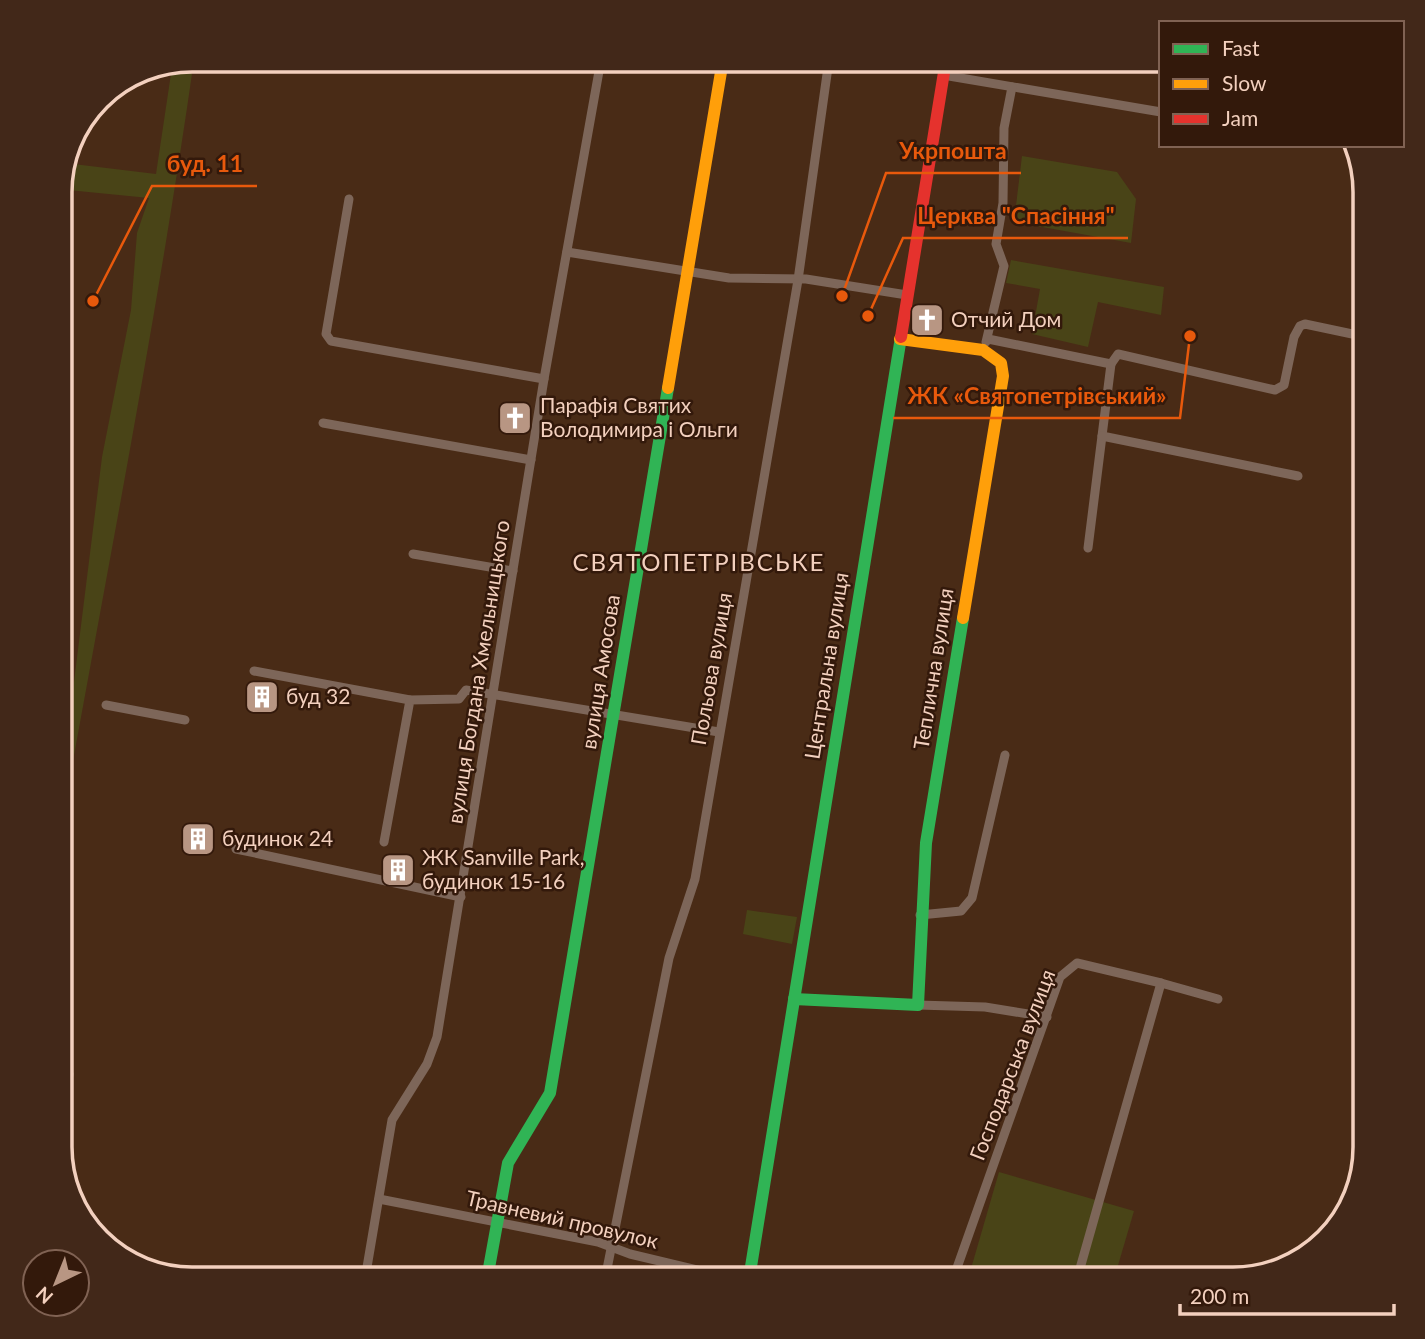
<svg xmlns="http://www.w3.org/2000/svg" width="1425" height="1339" font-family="Lato,sans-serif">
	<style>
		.green { fill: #494417 }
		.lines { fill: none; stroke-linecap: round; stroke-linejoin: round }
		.street { stroke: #7d6659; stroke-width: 9 }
		.fast { stroke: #30b455; stroke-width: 12 }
		.slow { stroke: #ff9f0a; stroke-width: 12 }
		.jam { stroke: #e5322d; stroke-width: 12 }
		.labels { text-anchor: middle; stroke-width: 5; stroke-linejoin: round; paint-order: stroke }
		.poi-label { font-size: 21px; fill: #f3d0be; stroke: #33190b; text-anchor: start }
		.street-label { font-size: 21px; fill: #f3d0be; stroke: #33190b }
		.quarter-label { font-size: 24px; letter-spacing: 2px; fill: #f3d0be; stroke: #33190b }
		.rim { fill: none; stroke: #f3d0be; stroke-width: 3.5 }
		.leader { fill: none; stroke: #e8590c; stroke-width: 2.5 }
		.callout-dot { fill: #e8590c; stroke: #33190b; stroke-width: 2.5 }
		.callout-label { font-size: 23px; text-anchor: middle; font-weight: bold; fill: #e8590c; stroke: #33190b; stroke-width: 5; stroke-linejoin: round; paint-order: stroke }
	</style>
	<rect width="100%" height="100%" fill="#492b16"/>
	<g class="green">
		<path d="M194,60c-35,246 -83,490 -127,734h-7l42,-337 29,-147 6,-77 12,-35 -81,-8 -8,-4 5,-23 91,11 16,-107z"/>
		<path d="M1022,156l95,16 19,27 -5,44 -117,-21z"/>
		<path d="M1011,260l153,27 -3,28 -63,-13 -10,45 -56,-13 8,-45 -34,-6z"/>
		<path d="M747,910l50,7 -5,27 -49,-10z"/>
		<path d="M999,1172l135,39 -20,68h-146z"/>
	</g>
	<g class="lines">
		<g class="street">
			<path d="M943,75l218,37"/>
			<path d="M349,199l-23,135 5,7 213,38"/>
			<path d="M567,252l162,26 77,1 101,16"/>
			<path d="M988,339l123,25 -23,184"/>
			<path d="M986,342l18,-76 -8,-22 7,-41 1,-75 8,-41"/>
			<path d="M1111,364l7,-10 157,36 9,-5 10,-48 6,-11 5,-2 52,11"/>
			<path d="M323,423l208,37"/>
			<path d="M1102,436l196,40"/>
			<path d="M413,554l100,17"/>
			<path d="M254,671l156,29"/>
			<path d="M106,705l79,15"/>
			<path d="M384,842l26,-142 49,-1 7,-9 253,42"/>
			<path d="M236,849l225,48"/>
			<path d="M920,915l41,-4 11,-13 33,-143"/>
			<path d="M1161,983l57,16"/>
			<path d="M918,1005l67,2 62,10"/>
			<path d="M60,1126l9,-52"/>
			<path d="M379,1199l219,43 32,12 105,25"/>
			<path d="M365,1279l27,-159 35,-56 10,-27 107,-658 57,-319"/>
			<path d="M605,1279l64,-321 26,-79 103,-599 31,-220"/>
			<path d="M953,1279l107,-302 17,-14 84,20 -84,296"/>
		</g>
		<g class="fast">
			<path d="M794,999l124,6 8,-162 37,-225"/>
			<path d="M487,1279l21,-116 42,-70 118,-705"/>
			<path d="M749,1279l152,-942"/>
		</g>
		<g class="slow">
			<path d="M900,339l83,11 18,13 2,13 -40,242"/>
			<path d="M668,388l55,-328"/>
		</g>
		<path class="jam" d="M901,337l45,-277"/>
	</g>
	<defs>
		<g id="church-square" transform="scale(1.75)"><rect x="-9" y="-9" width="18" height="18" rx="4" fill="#b89683" stroke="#33190b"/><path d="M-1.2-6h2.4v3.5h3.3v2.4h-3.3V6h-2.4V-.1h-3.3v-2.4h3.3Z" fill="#fff"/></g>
		<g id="building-square" transform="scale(1.75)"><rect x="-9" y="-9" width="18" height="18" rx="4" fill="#b89683" stroke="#33190b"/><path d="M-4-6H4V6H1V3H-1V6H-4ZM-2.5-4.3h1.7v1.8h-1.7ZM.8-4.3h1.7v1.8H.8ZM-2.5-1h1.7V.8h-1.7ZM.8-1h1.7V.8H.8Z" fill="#fff"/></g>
	</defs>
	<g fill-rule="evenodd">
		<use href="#church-square" x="927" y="320"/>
		<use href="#church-square" x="515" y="418"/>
		<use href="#building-square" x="262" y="697"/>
		<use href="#building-square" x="198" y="839"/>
		<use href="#building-square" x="398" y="870"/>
	</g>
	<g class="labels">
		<g class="poi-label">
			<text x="951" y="327">Отчий Дом</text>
			<text x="540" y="413">Парафія Святих<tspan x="540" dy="24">Володимира і Ольги</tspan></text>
			<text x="286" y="704">буд 32</text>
			<text x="222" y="846">будинок 24</text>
			<text x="422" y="865">ЖК Sanville Park,<tspan x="422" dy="24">будинок 15-16</tspan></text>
		</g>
		<g class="street-label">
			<text transform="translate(827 666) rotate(-81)" y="7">Центральна вулиця</text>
			<text transform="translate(712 669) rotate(-80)" y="7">Польова вулиця</text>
			<text transform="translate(934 669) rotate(-81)" y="7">Теплична вулиця</text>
			<text transform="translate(479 672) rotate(-81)" y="7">вулиця Богдана Хмельницького</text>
			<text transform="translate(601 672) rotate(-81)" y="7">вулиця Амосова</text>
			<text transform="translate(1013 1065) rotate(-69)" y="7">Господарська вулиця</text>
			<text transform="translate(562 1220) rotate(13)" y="7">Травневий провулок</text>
		</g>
		<g class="quarter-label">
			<text x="699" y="571">СВЯТОПЕТРІВСЬКЕ</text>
		</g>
	</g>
	<path d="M0 0H1425V1339H0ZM192 72H1233A120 120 0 0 1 1353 192V1147A120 120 0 0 1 1233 1267H192A120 120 0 0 1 72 1147V192A120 120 0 0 1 192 72Z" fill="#422819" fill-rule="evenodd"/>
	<path class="rim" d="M192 72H1233A120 120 0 0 1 1353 192V1147A120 120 0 0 1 1233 1267H192A120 120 0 0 1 72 1147V192A120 120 0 0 1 192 72Z"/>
	<path class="leader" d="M842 296L886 173H1021M93 301L152 186H257M868 316L903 238H1128M1190 336L1180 418H893"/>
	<g class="callout-dot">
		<circle cx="842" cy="296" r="7"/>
		<circle cx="93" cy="301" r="7"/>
		<circle cx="868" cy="316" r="7"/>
		<circle cx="1190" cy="336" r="7"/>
	</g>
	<g class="callout-label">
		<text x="953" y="159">Укрпошта</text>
		<text x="205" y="172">буд. 11</text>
		<text x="1016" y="224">Церква "Спасіння"</text>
		<text x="1037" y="404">ЖК «Святопетрівський»</text>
	</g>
	<rect x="1159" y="21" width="245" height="126" fill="#33190b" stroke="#806253" stroke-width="2"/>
	<rect x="1173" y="44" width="35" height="10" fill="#30b455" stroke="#806253" stroke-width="2"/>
	<text x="1222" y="56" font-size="21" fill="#f3d0be">Fast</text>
	<rect x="1173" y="79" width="35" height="10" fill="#ff9f0a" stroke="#806253" stroke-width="2"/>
	<text x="1222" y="91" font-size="21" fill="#f3d0be">Slow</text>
	<rect x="1173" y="114" width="35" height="10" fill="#e5322d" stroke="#806253" stroke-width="2"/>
	<text x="1222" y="126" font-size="21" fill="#f3d0be">Jam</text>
	<g transform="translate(56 1283) rotate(223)"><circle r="33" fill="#33190b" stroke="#806253" stroke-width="2"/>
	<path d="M0-5L12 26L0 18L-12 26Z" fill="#b89683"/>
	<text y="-10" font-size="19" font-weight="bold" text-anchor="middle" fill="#f3d0be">N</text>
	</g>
	<path d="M1180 1304v10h214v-10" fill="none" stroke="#f3d0be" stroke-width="3.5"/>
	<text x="1190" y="1304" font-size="21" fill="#f3d0be" stroke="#33190b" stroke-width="5" paint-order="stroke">200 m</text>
</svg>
